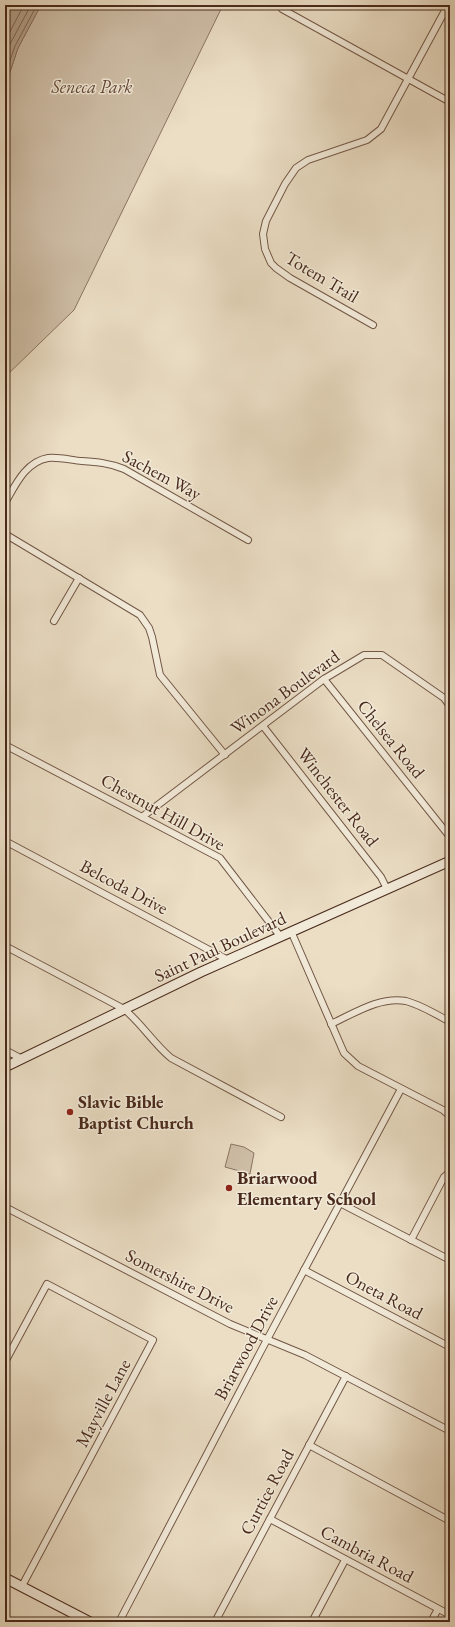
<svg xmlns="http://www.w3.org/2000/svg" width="455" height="1627" font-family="'EB Garamond',serif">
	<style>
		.green { fill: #cfbfa8; stroke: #8c7462 }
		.water { fill: #b4a18b; stroke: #89715e }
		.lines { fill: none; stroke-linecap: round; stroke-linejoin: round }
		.shore { stroke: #7e6653; stroke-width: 1 }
		.minor-casing { stroke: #725746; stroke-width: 8 }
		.secondary-casing { stroke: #492a1b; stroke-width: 11 }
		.minor { stroke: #f2ead9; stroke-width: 6 }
		.secondary { stroke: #f2ead9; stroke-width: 9 }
		.poi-dot { fill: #8f2418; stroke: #f2ead9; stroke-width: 1.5 }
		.labels { text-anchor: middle; stroke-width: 3; stroke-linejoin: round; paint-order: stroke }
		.park-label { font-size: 18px; font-style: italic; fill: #644837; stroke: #f2ead9 }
		.street-label { font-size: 18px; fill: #492a1b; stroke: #f2ead9 }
		.poi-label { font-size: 18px; font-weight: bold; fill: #492a1b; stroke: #f2ead9; text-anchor: start }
	</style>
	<rect width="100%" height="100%" fill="#ebdec5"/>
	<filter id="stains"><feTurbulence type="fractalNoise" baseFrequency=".005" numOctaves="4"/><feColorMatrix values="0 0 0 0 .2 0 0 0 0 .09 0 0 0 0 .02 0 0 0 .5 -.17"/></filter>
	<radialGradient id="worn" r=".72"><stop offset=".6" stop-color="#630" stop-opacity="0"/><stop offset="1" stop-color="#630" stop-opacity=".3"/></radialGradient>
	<g class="green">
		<path d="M41,5h182l-149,305 -69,67v-290l13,-39z"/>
		<path d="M231,1144l13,3 10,6 -4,21 -25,-7z"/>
	</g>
	<path class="water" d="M5,5h36l-23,43 -13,39z"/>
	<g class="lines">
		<g class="shore">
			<path d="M5,41l19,-36"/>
			<path d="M5,60l5,-16 21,-39"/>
			<path d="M5,75l10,-29 22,-41"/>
		</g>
		<g class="minor-casing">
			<g id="minor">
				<path d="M282,9l168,93"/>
				<path d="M373,325l-83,-47 -14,-10 -5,-5 -6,-14 -2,-15 3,-13 19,-37 11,-16 12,-8 59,-20 14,-11 67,-124"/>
				<path d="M5,503c10,-17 20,-41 43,-45 11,-1 23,2 34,3 14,1 28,2 42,8l124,71"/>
				<path d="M5,534l135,81 9,13 3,9 8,38 65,80"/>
				<path d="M54,621l25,-43"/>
				<path d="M324,679l126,158"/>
				<path d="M263,726l118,151 6,12"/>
				<path d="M5,745l215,113 60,78"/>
				<path d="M142,817l182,-138 40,-24h18l62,43 6,8"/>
				<path d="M5,841l223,119"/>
				<path d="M291,931l53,122 14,13 85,44 7,6"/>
				<path d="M5,946l119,63c18,15 30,35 47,49l110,59"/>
				<path d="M331,1024c22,-10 49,-28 75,-23 15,4 30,13 44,21"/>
				<path d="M5,1050l17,9"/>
				<path d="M340,1203l110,57"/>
				<path d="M5,1207l225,117 75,31 145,76"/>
				<path d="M411,1240l33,-63 6,-5"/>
				<path d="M304,1270l146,77"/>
				<path d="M5,1362l42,-78 106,56 -131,246"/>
				<path d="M309,1445l141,76"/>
				<path d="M270,1519l180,96"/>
				<path d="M119,1622l143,-273 139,-260"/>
				<path d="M215,1622l131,-246"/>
				<path d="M312,1622l33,-62"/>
				<path d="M431,1622l7,-13"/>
			</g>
		</g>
		<g class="secondary-casing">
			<g id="secondary">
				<path d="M5,1067l196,-95 249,-111"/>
				<path d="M5,1578l85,44"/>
			</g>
		</g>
		<use href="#minor" class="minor"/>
		<use href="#secondary" class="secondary"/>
	</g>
	<g class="poi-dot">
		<circle cx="70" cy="1112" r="4"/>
		<circle cx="229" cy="1188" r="4"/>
	</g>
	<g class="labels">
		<g class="park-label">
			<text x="92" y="93">Seneca Park</text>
		</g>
		<g class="street-label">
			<text transform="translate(322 277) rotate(31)" y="6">Totem Trail</text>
			<text transform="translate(162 475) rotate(28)" y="6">Sachem Way</text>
			<text transform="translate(285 692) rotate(-36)" y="6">Winona Boulevard</text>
			<text transform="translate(391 739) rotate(51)" y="6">Chelsea Road</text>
			<text transform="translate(338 797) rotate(52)" y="6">Winchester Road</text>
			<text transform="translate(163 812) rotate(29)" y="6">Chestnut Hill Drive</text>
			<text transform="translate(124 887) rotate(28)" y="6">Belcoda Drive</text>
			<text transform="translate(220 947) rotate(-25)" y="6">Saint Paul Boulevard</text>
			<text transform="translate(180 1281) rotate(27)" y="6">Somershire Drive</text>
			<text transform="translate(384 1295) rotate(28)" y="6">Oneta Road</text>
			<text transform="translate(246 1348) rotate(-62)" y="6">Briarwood Drive</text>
			<text transform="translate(103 1403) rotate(-62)" y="6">Mayville Lane</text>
			<text transform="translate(267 1492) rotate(-62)" y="6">Curtice Road</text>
			<text transform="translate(367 1554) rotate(28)" y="6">Cambria Road</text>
		</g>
		<g class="poi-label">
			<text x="78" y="1108">Slavic Bible<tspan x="78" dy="21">Baptist Church</tspan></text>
			<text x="237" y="1184">Briarwood<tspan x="237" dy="21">Elementary School</tspan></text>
		</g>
	</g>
	<rect width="455" height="1627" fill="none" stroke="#ebdec5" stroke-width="20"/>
	<rect x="6" y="6" width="443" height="1615" fill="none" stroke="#492a1b" stroke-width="2"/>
	<rect x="10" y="10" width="435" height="1607" fill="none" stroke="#492a1b"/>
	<rect width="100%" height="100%" filter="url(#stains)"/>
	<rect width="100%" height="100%" fill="url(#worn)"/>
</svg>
